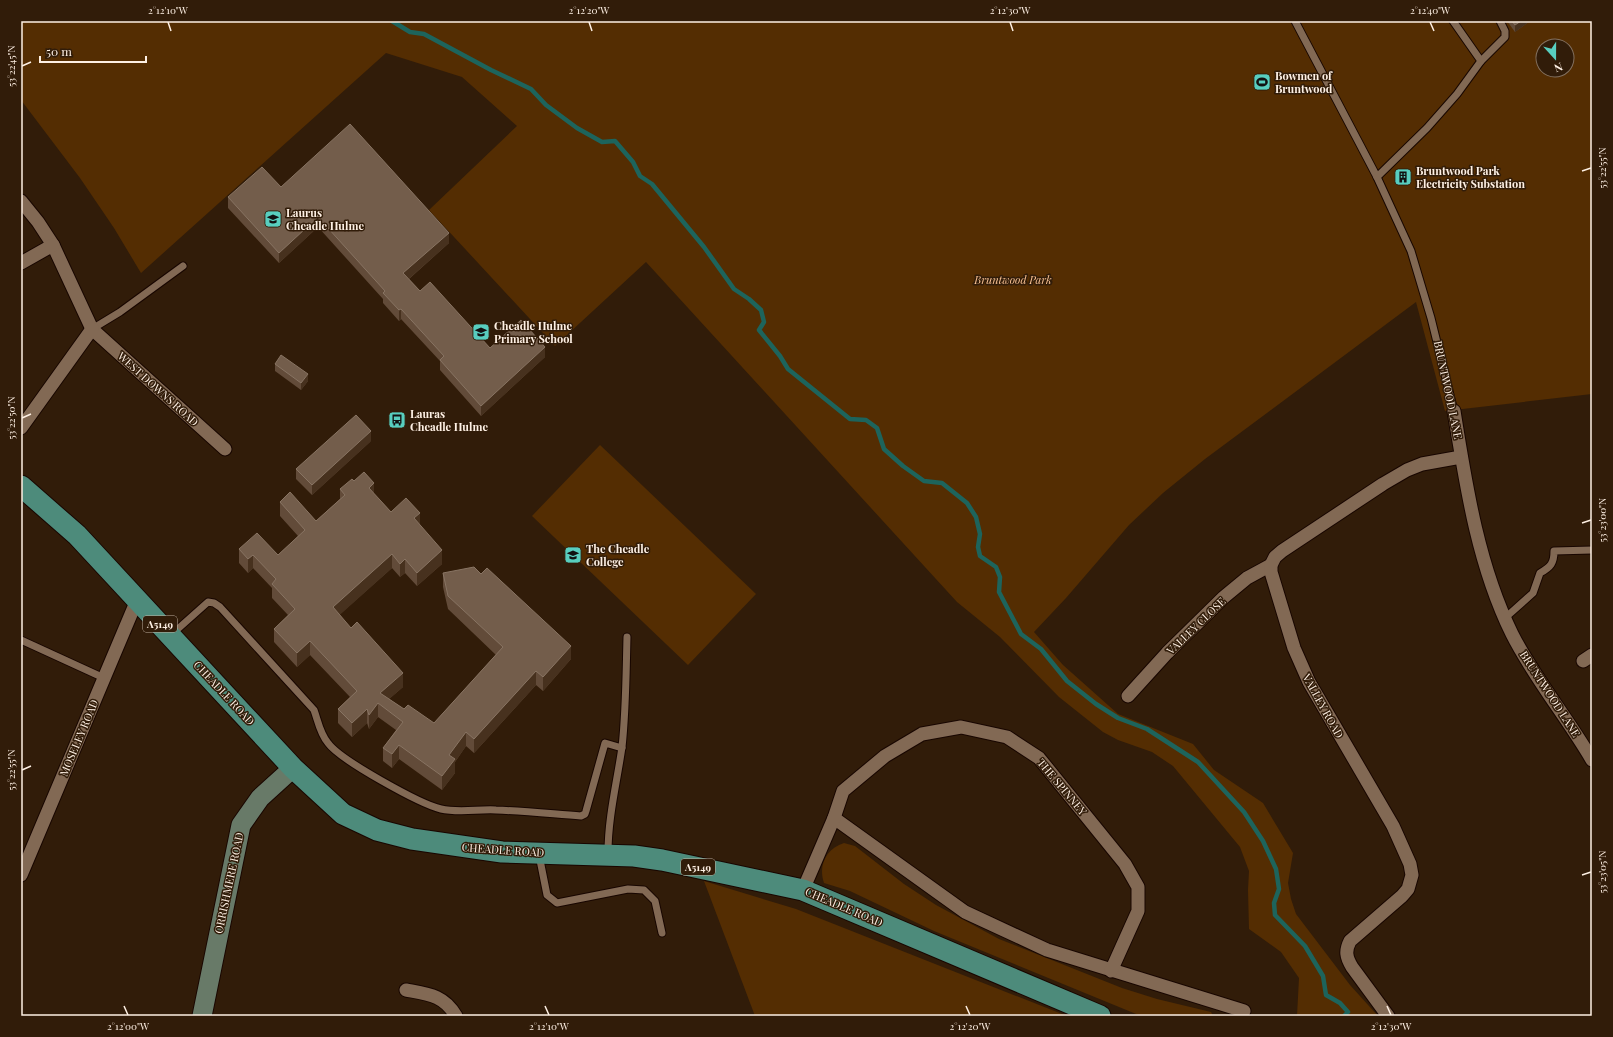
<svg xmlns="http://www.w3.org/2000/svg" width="1613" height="1037" font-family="'Playfair Display',serif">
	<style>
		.green { fill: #542d02; fill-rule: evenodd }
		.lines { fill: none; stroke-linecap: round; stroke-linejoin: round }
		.stream { stroke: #1d645c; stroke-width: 4.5 }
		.lane-casing { stroke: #180600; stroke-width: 9 }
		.street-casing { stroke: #180600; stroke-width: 15 }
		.secondary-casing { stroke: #180600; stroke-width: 21 }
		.primary-casing { stroke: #180600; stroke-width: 23 }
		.lane { stroke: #826954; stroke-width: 7 }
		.street { stroke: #826954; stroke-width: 13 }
		.secondary { stroke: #687a68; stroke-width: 19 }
		.primary { stroke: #4d8b7b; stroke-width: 21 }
		.wall { fill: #624b39 }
		.shaded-wall { fill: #47311e }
		.building { fill: #735d4b; stroke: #887463 }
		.ticks { fill: none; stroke: #fef0e4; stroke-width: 1.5 }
		.labels { text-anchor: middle; stroke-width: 3; stroke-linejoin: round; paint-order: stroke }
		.shield { fill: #311c09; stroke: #c0b0a2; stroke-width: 1 }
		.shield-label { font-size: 10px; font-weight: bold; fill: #fef0e4 }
		.poi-label { font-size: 11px; font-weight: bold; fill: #fef0e4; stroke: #311c09; text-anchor: start }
		.park-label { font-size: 11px; font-style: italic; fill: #fac293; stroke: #311c09 }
		.street-label { font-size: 11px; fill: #fef0e4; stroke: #311c09 }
		.neatline { fill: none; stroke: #fef0e4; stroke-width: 1.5 }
		.ticks-label { font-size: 10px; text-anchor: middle; fill: #fef0e4 }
	</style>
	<rect width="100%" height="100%" fill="#311c09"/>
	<g class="green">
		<path d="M21,21h1571v373l-147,17 -29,-109 -211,157 -42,34 -34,32 -63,73 -32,34 29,33 55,49 75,30 21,26 49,33 30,50 -5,30 3,16 5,15 54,71 28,31h-81l2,-38 -18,-26 -32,-23 -1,-39 1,-19 -9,-24 -67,-81 -21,-14 -34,-12 -15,-8 -44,-35 -59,-60 -43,-35 -311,-340 -91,84 -126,-136 88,-84 -55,-49 -76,-24 -245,220 -27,-45 -34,-50 -59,-78zM1543,46h24v24h-24z"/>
		<path d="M600,445l156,149 -68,71 -156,-149z"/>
		<path d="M844,843l11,3 49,38 32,21 63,34 123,49 35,11 54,13 2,4h-72l-207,-85 -84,-40 -26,-8c-6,-18 2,-34 20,-40z"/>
		<path d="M704,881l92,28 271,107h-312z"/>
	</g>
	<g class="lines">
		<path class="stream" d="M392,21l18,11 14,2 67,36 40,19 15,16 31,23 25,14 13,-1 18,21 7,14 12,8 52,63 30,42 15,10 12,11 3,12 -5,8 21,26 8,13 62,50 16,1 11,8 7,21 19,17 21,15 18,2 25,20 9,14 4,17 -2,13 2,9 16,11 4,10 -1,15 22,42 20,15 26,32 29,23 22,14 29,11 51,33 46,50 19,29 13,28 3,20 -5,14 1,12 30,31 18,30 3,19 14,8 8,9 -4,4"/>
		<g class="lane-casing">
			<g id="lane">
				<path d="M1295,21l82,156 34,74 20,67 23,93"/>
				<path d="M1481,61l24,-24v-6l-5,-10"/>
				<path d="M1377,177l50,-49 30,-34 24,-33 -28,-40"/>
				<path d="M92,329l28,-17 63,-46"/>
				<path d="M1505,618l28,-25 7,-20c11,-6 14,-10 14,-22l38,-1"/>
				<path d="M171,635l37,-33 6,1 6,4 94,103c4,11 6,24 14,33 12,17 92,61 113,66 17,4 38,0 55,1 28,1 57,4 85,6l4,-2 1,-3 19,-68 17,5"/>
				<path d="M21,640l83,38"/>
				<path d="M608,853c0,-36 9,-71 14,-106 4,-36 4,-73 5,-110"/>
				<path d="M539,855l8,40 10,8 71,-14 16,1 11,11 7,32"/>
			</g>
		</g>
		<g class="street-casing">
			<g id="street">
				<path d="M21,201l17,21 15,23 39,84 133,120"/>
				<path d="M21,263l32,-18"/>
				<path d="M1454,411c12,75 24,154 58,223 22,44 55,83 80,126"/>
				<path d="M21,428l71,-99"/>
				<path d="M1583,661l9,-6"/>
				<path d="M1128,696l39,-43 57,-56 23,-19 24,-13"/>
				<path d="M834,818l131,94 82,38 197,61"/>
				<path d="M21,875l116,-275"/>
				<path d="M803,890l31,-72 9,-27 42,-35 37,-22 39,-7 46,10 32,21 86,106 13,23v24l-27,60"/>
				<path d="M406,990c22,4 38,5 50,26"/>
				<path d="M1388,1016l-36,-49c-6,-10 -7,-16 -2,-26l52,-45 6,-7 4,-14 -2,-11 -17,-38 -84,-144 -15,-34 -23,-76v-7l4,-8 7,-6 101,-67 24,-14 15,-6 39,-7"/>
			</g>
		</g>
		<g class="secondary-casing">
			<path id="secondary" d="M202,1016l39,-191 19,-27 33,-30"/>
		</g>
		<g class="primary-casing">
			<path id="primary" d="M21,486l56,49 216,233 50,46 34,16 35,9 90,13 132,4 28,4 141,30 297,126"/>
		</g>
		<use href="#lane" class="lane"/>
		<use href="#street" class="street"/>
		<use href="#secondary" class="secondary"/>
		<use href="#primary" class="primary"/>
	</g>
	<g class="wall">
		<path d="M1507,21h23l-15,11z"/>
		<path d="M281,187l168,56 -40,36 11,12 70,57 55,9 -64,59 -41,-46v-9l-39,-42 -2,2 -16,-18v-4l-65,-72 -39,36 -51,-55v-11z"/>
		<path d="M275,364l33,17 -7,9 -26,-19z"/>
		<path d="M371,441l-59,54 -16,-16v-10z"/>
		<path d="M354,481l20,13 17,18 29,13 22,39 -25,22 -12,-13 -5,4 -8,-9 -53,47 64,72 -14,12 15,10 30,14 62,-68 -48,-46 -5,-22v-14l128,86 -28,32 -7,-6 -62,68 -8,-7 -11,16v11l-13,17 -43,-31 -7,9 -9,-7v-13l13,-18 -18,-13 -9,12 -2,-6 -15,14 -14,-14v-14l12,-12 -40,-42 -13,12 -23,-25v-13l14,-14 -16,-17v-10l-19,-20 -5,5 -9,-10v-14l39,6 20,-19 -18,-20v-14l36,19 24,-22v-10z"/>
	</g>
	<g class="shaded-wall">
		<path d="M1521,21h9l-15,11v-7z"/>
		<path d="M318,217v10l-39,36v-10z"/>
		<path d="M449,233v10l-46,41v-11z"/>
		<path d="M401,309v10l-2,2v-11z"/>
		<path d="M545,347v10l-64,59v-10z"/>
		<path d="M308,374v7l-7,9v-7z"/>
		<path d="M371,431v10l-59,54v-10z"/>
		<path d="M374,483v14l-5,-9z"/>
		<path d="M420,513v14l-6,-9z"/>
		<path d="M442,550v14l-25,22v-13z"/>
		<path d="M392,554v14l-59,53v-14z"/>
		<path d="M253,555v13l-5,5v-14z"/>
		<path d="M405,559v14l-5,4v-13z"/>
		<path d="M310,641v14l-13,12v-14z"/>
		<path d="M571,646v13l-28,32v-14z"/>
		<path d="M536,671v14l-62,68v-14z"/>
		<path d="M403,673v14l-22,19 -1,-13z"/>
		<path d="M378,703v14l-9,12v-14z"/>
		<path d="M367,709v14l-15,14v-14z"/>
		<path d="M466,732v14l-11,16v11l-13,17v-14l7,-21z"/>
		<path d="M399,745v14l-7,9v-14z"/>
	</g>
	<g class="building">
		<path d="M1512,21h9l-6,4z"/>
		<path d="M350,124l99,109 -46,40 17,18 10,-9 60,66 31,-28 24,27 -64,59 -41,-46 4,-4 -43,-47 -2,1 -16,-17 2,-2 -67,-74 -39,36 -51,-56 34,-30 19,20z"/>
		<path d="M281,355l27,19 -7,9 -26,-19z"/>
		<path d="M356,415l15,16 -59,54 -16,-16z"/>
		<path d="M364,472l10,11 -5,5 22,24 15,-14 14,15 -6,5 28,32 -25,23 -12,-14 -5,5 -8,-10 -59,53 18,21 6,-6 46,51 -23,20 24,16 4,-4 26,18 69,-76 -55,-51 -5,-23 31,-6 7,7 6,-6 84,78 -28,31 -7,-6 -62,68 -8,-7 -17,23 6,4 -13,17 -43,-31 -7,9 -9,-6 20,-26 -25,-19 -9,12 -2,-6 -15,14 -14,-14 19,-18 -47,-50 -13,12 -23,-24 21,-20 -23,-25 4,-5 -23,-24 -5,4 -9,-10 18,-16 21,22 27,-25 -25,-28 10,-10 26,29 29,-26 -5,-6 12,-10 2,2z"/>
	</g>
	<path class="ticks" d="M168,22l3,9M589,22l3,9M1010,22l3,9M1430,22l4,9M22,66l9,-4M1582,171l9,-3M22,418l9,-4M1582,523l9,-3M22,770l9,-4M1582,875l9,-3M124,1006l4,9M545,1006l4,9M966,1006l4,9M1387,1006l4,9"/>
	<defs>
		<g id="stadium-square" transform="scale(0.9)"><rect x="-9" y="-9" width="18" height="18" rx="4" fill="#58cebf" stroke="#311c09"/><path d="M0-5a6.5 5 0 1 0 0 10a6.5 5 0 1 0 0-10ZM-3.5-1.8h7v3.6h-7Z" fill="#111"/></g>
		<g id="building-square" transform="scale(0.9)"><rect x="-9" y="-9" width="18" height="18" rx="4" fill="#58cebf" stroke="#311c09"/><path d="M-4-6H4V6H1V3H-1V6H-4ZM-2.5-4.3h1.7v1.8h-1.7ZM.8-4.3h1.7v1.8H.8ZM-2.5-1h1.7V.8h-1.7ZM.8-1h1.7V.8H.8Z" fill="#111"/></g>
		<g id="school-square" transform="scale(0.9)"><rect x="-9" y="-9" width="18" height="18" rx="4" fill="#58cebf" stroke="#311c09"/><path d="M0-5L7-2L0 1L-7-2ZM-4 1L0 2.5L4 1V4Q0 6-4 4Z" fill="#111"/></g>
		<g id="bus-square" transform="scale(0.9)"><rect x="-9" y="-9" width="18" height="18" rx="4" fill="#58cebf" stroke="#311c09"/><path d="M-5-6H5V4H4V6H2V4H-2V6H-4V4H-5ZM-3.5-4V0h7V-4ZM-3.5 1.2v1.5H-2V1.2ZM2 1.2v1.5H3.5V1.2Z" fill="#111"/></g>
		<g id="university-square" transform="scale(0.9)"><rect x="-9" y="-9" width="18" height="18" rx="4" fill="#58cebf" stroke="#311c09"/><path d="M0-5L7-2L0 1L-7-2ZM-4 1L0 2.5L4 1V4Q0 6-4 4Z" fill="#111"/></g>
	</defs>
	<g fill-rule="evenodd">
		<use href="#stadium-square" x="1262" y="82"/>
		<use href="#building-square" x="1403" y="177"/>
		<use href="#school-square" x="273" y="219"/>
		<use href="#school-square" x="481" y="332"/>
		<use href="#bus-square" x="397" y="420"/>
		<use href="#university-square" x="573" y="555"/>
	</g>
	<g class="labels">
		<g class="shield">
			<rect x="143" y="616" width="34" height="16" rx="3"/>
			<rect x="681" y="859" width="34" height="16" rx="3"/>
		</g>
		<g class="shield-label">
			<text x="160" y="628">A5149</text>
			<text x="698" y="871">A5149</text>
		</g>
		<g class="poi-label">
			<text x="1275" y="80">Bowmen of<tspan x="1275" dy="13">Bruntwood</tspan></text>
			<text x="1416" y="175">Bruntwood Park<tspan x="1416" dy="13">Electricity Substation</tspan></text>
			<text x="286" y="217">Laurus<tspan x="286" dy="13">Cheadle Hulme</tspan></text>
			<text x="494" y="330">Cheadle Hulme<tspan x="494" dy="13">Primary School</tspan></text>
			<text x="410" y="418">Lauras<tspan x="410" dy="13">Cheadle Hulme</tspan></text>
			<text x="586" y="553">The Cheadle<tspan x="586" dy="13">College</tspan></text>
		</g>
		<g class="park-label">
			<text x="1013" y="284">Bruntwood Park</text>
		</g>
		<g class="street-label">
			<text transform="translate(158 389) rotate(42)" y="4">WEST DOWNS ROAD</text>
			<text transform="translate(1448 390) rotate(78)" y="4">BRUNTWOOD LANE</text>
			<text transform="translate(1196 626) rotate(-44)" y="4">VALLEY CLOSE</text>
			<text transform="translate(224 693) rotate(47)" y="4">CHEADLE ROAD</text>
			<text transform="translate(1550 694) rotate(57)" y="4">BRUNTWOOD LANE</text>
			<text transform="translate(1323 706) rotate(61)" y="4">VALLEY ROAD</text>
			<text transform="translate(79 738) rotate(-67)" y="4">MOSELEY ROAD</text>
			<text transform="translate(1062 787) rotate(50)" y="4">THE SPINNEY</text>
			<text transform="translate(503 850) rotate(4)" y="4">CHEADLE ROAD</text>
			<text transform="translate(229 883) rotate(-78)" y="4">ORRISHMERE ROAD</text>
			<text transform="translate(844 907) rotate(23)" y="4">CHEADLE ROAD</text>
		</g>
	</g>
	<rect width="1613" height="1037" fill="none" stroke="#311c09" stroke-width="44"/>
	<g transform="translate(1555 58) rotate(159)"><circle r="19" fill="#311c09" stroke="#837161"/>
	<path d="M0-3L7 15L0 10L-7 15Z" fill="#58cebf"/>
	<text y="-6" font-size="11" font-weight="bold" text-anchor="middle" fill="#fef0e4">N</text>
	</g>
	<path d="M40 56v6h106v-6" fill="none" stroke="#fef0e4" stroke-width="2"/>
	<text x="46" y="56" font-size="12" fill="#fef0e4" stroke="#311c09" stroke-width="3" paint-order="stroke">50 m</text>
	<rect x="22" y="22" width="1569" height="993" class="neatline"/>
	<g class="ticks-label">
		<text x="168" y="14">2°12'10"W</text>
		<text x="589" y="14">2°12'20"W</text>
		<text x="1010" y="14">2°12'30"W</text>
		<text x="1430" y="14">2°12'40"W</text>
		<text transform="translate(11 66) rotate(-90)" y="4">53°22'45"N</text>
		<text transform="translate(1602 168) rotate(-90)" y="4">53°22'55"N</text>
		<text transform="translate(11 418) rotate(-90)" y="4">53°22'50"N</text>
		<text transform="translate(1602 520) rotate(-90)" y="4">53°23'00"N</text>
		<text transform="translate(11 770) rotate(-90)" y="4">53°22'55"N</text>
		<text transform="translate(1602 872) rotate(-90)" y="4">53°23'05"N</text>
		<text x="128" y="1030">2°12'00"W</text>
		<text x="549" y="1030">2°12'10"W</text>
		<text x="970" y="1030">2°12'20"W</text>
		<text x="1391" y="1030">2°12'30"W</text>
	</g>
</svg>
